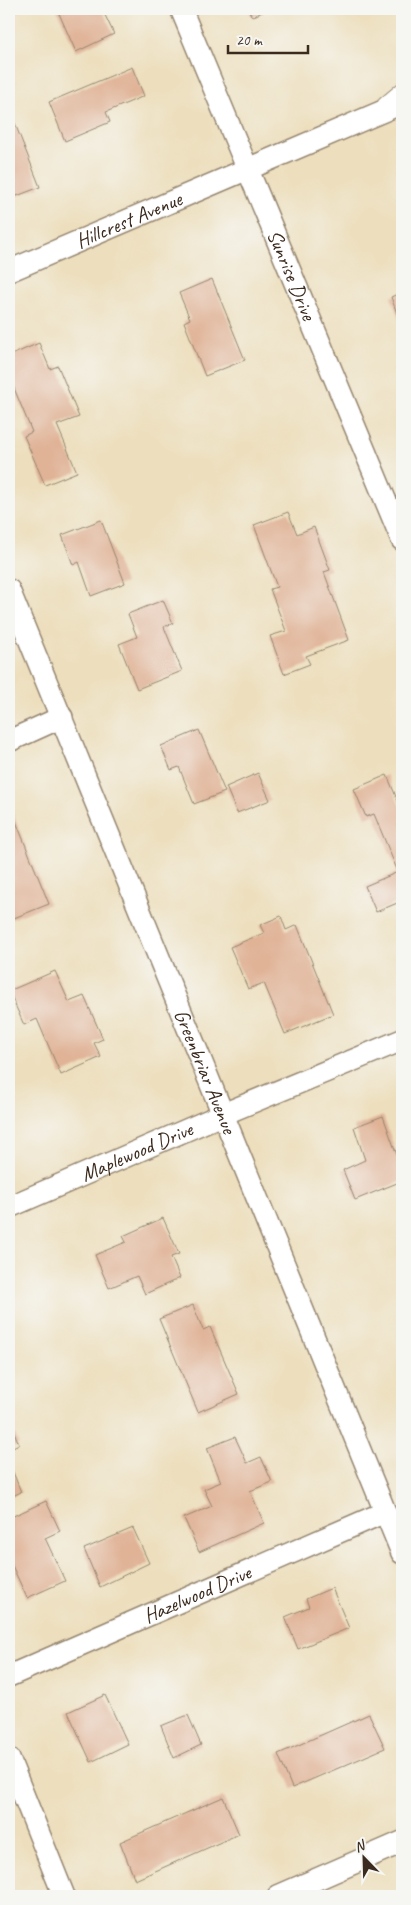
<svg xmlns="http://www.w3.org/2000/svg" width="411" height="1905" font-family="Caveat,sans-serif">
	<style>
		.building { fill: #e0b397 }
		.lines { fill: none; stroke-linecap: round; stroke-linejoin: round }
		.service-casing { stroke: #94846e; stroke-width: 12 }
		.minor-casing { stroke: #94846e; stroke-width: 24 }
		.service { stroke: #fff; stroke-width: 10 }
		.minor { stroke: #fff; stroke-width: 21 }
		.labels { text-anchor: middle; stroke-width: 4; stroke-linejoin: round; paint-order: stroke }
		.street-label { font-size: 21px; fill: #3b2a1e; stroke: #f6f6f2 }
	</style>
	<rect width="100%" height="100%" fill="#f6f6f2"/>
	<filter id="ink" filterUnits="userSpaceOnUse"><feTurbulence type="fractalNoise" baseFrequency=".02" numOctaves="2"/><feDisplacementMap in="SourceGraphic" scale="10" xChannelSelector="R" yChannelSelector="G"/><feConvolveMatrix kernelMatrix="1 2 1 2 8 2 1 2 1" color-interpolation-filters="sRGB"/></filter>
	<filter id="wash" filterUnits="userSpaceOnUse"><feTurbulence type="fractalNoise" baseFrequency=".0096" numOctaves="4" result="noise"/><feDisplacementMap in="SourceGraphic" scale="20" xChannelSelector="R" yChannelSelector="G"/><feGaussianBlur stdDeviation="1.12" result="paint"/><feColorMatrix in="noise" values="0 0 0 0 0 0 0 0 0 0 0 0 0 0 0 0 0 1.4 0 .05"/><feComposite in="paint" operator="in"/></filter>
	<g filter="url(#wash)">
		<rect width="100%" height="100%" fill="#eddfbe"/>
		<g id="blocks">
			<g class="building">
				<path d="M57,9h45l12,25 -38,18z"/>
				<path d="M248,9h20l-16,8z"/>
				<path d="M132,67l12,29 -38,16 4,10 -45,19 -16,-39z"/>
				<path d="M14,121l26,66 -31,12v-76z"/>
				<path d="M212,279l33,81 -40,16 -21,-54 6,-3 -11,-26z"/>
				<path d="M402,292v35l-11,-30z"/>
				<path d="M39,343l11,26 8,-3 21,51 -22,8 20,47 -32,13 -21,-49 8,-4 -23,-56v-20z"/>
				<path d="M288,512l9,22 17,-7 16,43 -6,2 25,68 -43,16 4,8 -26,10 -14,-38 16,-5 -16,-42 7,-2 -23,-62z"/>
				<path d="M101,520l24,63 -34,13 -12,-34 -6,3 -11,-30z"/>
				<path d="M163,600l10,23 -9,4 18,44 -45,18 -18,-45 18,-7 -9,-23z"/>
				<path d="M199,730l26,62 -31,12 -15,-37 -8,3 -10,-24z"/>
				<path d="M258,773l12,27 -33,13 -11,-26z"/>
				<path d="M387,775l15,36v90l-26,11 -11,-26 33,-14 -24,-58 -8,3 -12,-28z"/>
				<path d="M9,804l40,100 -40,16z"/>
				<path d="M281,916l5,14 11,-5 36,89 -48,20 -21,-51 -16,6 -18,-42 34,-14 -4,-8z"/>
				<path d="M55,971l14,31 15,-6 19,43 -9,4 7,14 -40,18 -24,-56 -13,6 -15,-34z"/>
				<path d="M383,1116l19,53v12l-47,19 -12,-30 22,-10 -11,-33z"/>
				<path d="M163,1218l16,36 -8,3 9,21 -35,16 -8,-18 -28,12 -14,-33 31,-13 -3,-6z"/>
				<path d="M193,1305l10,25 7,-3 29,67 -41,18 -39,-93z"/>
				<path d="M9,1420l10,24 -10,5z"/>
				<path d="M235,1437l12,26 14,-6 11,25 -22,9 14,32 -65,29 -15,-34 28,-12 -8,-17 17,-7 -14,-34z"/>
				<path d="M9,1462l12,30 -12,6z"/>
				<path d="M46,1501l14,30 -15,7 20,43 -38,17 -18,-39v-41z"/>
				<path d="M133,1528l16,35 -49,24 -16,-38z"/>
				<path d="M332,1588l17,40 -51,21 -13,-32 24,-10 -3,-8z"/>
				<path d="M105,1695l23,49 -37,18 -23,-50z"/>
				<path d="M369,1714l16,34 -93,40 -14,-34z"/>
				<path d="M188,1715l13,30 -27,13 -13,-32z"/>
				<path d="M223,1797l16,37 -104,46 -15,-38z"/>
			</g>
		</g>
	</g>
	<g filter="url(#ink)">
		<use href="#blocks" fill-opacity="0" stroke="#94846e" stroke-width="1"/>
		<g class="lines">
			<g class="service-casing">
				<path id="service" d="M383,103l19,-16"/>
			</g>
			<g class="minor-casing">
				<g id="minor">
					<path id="s1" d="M181,9l221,531"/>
					<path id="s2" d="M9,271l393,-168"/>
					<path id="s3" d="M9,590l393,963"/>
					<path d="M9,741l53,-24"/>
					<path id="s4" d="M9,1207l212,-92 181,-75"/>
					<path id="s5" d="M9,1676l376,-164"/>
					<path d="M9,1759l55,137"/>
					<path d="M278,1896l124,-54"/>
				</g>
			</g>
			<use href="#service" class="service"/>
			<use href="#minor" class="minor"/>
		</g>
	</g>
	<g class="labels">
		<g class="street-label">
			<text dy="7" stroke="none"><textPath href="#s2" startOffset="130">Hillcrest Avenue</textPath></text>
			<text dy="7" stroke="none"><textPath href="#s1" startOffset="288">Sunrise Drive</textPath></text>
			<text dy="7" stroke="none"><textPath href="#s3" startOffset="520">Greenbriar Avenue</textPath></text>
			<text dy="7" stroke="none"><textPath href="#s4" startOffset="139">Maplewood Drive</textPath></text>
			<text dy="7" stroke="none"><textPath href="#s5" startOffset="205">Hazelwood Drive</textPath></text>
		</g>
	</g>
	<rect width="411" height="1905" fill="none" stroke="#f6f6f2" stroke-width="30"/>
	<g transform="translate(364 1858) rotate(337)" stroke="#f6f6f2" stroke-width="4" paint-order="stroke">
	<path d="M0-4L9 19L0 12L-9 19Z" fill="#3b2a1e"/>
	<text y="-8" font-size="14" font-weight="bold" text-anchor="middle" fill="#3b2a1e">N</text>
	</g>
	<path d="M228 45v8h80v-8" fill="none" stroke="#3b2a1e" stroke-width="2.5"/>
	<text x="236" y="45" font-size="15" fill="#3b2a1e" stroke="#f6f6f2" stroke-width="4" paint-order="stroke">20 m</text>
</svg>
